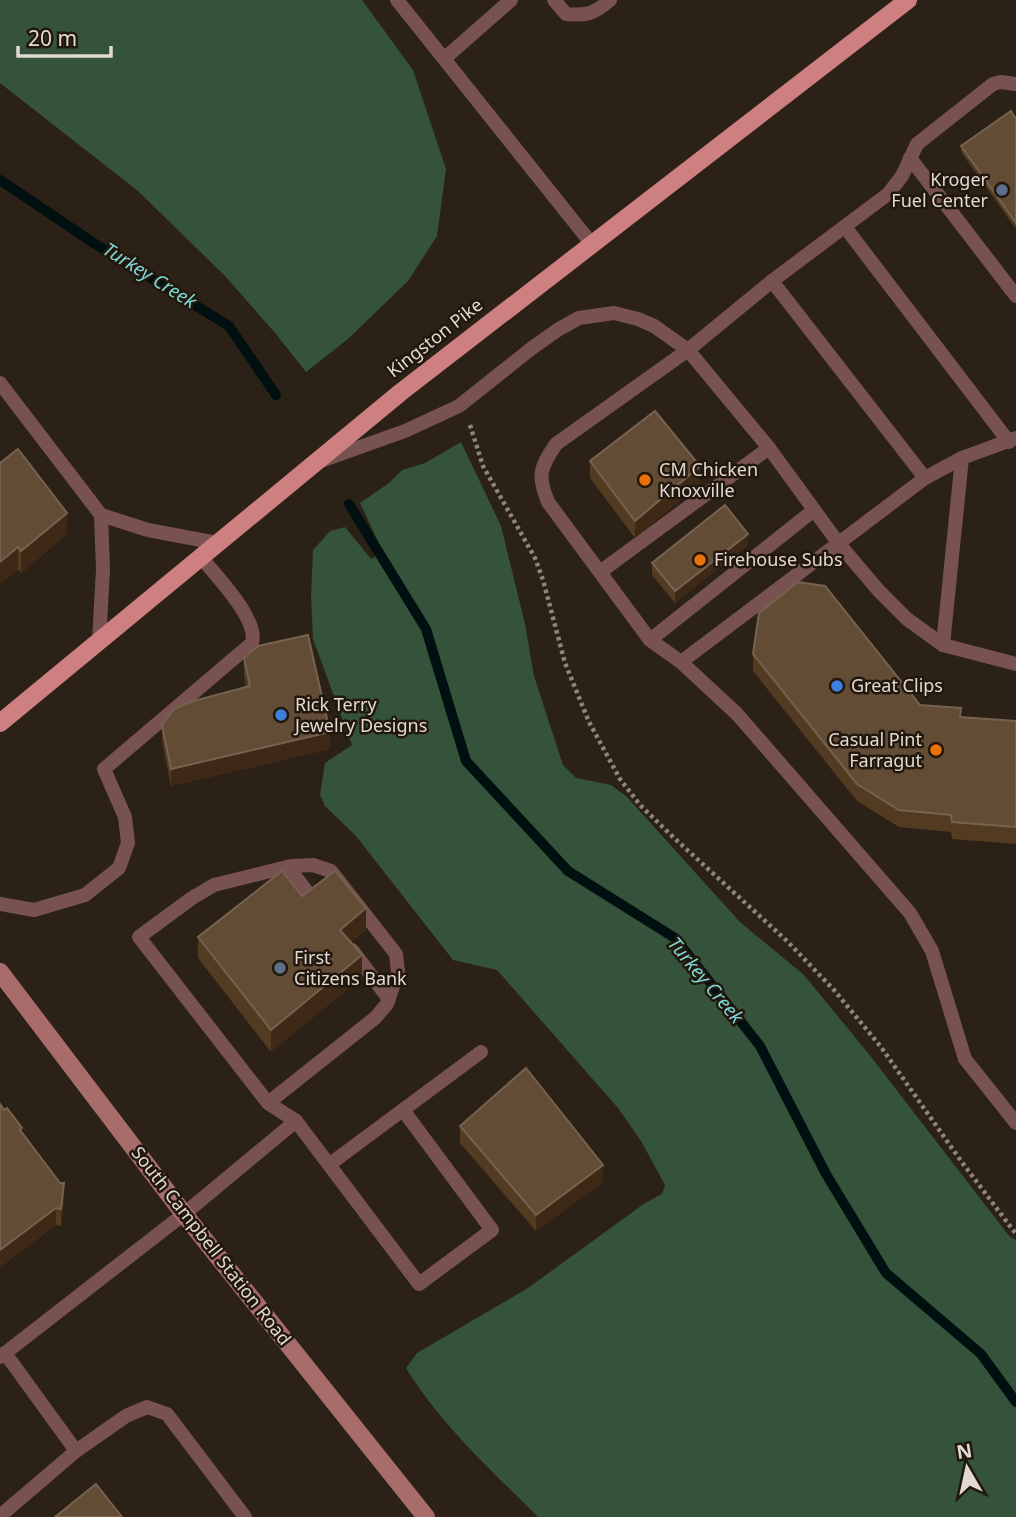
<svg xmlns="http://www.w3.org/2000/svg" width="1016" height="1517" font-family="'Noto Sans',sans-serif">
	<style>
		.forest { fill: #35533b }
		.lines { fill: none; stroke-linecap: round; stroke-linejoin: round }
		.stream { stroke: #001010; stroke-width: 10 }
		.path { stroke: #8e857c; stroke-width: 4.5; stroke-dasharray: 3.5 3.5; stroke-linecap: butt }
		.service { stroke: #785251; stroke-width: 14 }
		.secondary { stroke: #a86c6b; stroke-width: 18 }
		.primary { stroke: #cd807f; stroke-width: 18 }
		.wall { fill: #533b22 }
		.shaded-wall { fill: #3d2915 }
		.building { fill: #624c35; stroke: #76624e; stroke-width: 2 }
		.service-dot { fill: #5c6f8a; stroke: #22170d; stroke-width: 2.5 }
		.food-dot { fill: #e8710a; stroke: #22170d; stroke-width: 2.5 }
		.shop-dot { fill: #3f7fe0; stroke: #22170d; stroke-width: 2.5 }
		.labels { text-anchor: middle; stroke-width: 5; stroke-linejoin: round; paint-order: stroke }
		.poi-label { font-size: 18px; fill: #e1d9d2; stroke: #22170d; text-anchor: start }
		.street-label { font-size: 18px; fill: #e1d9d2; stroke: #22170d }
		.water-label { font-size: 19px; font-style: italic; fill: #7ed5d4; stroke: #22170d }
	</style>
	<rect width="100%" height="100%" fill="#2c2116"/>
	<g class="forest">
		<path d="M0,0h362l51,70 33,99 -9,67 -29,45 -60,58 -42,33 -30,-38 -51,-58 -87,-85 -138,-108z"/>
		<path d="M461,442l40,84 24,98 9,52 29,89 13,13 35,7 16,12 113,125 64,53 64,78 142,184 6,3v277h-478c-47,-47 -97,-92 -132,-149l11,-15 111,-65 117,-85 17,-9 3,-9 -24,-44 -23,-33 -121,-138 -44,-10 -97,-124 -31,-30 -5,-11 5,-32 27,-18 -39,-106 -2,-43 2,-46 17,-19 15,-4 26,32 12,-7 -23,-49 29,-20 13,-13 23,-7z"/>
	</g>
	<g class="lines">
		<g class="stream">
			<path d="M0,180l92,62 137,84 47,69"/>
			<path d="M349,504l77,125 40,132 102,110 107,67 85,108 66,128 60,99 95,81 35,48"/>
		</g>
		<path class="path" d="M470,425l13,41 52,92 8,22 22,83 24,59 31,57 20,26 32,31 115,105 47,49 47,57 80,114 55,73"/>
		<g class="service">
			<path d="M397,0l194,243"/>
			<path d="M554,0l12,14c20,2 28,0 44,-14"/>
			<path d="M445,58l66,-58"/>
			<path d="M1016,84l-15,-2 -8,2 -76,60 -15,32 -14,18 -116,87 -84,69 -132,94c-16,24 -19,31 -8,58l102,138 31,22 56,52 173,199 22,38 33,108 51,64"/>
			<path d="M910,158l106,138"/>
			<path d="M845,227l164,215"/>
			<path d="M772,281l153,197"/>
			<path d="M0,383l101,132 2,55 -4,71"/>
			<path d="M321,461l84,-30 54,-25 73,-58 27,-19 20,-11 35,-5 24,6 16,7 34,24 81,98 70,96 40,47 28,28 36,26 73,19"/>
			<path d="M101,515l47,15 69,13"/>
			<path d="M600,572l169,-124"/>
			<path d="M650,640l164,-130"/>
			<path d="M943,645l19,-187"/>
			<path d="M681,662l244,-184 37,-20 54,-20"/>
			<path d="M288,867l30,39"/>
			<path d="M0,904l34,6 51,-15 34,-27 9,-25 -3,-26 -21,-48 148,-126c7,-24 -36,-67 -51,-86"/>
			<path d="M352,950l37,49"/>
			<path d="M268,1103l107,-85 12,-14 11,-32 -2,-18 -65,-83 -18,-6 -22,1 -77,19 -22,13 -53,39 129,166 28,18 123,163 73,-54 -89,-120"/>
			<path d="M330,1164l151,-112"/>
			<path d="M0,1357l184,-143 112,-93"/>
			<path d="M76,1451l50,-35 21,-9 20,7 78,103"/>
			<path d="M0,1516l76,-65 -71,-98"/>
		</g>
		<path class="secondary" d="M0,972l184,242 242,303"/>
		<path class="primary" d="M0,723l401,-331 507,-392"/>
	</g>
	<g class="wall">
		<path d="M1016,119v110l-55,-77v-6z"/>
		<path d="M590,461l110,22 -65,55 -45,-60z"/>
		<path d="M0,463l67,71 -46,39 -3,-4 -18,15z"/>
		<path d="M748,545l-73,58 -23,-28v-12z"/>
		<path d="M753,654l208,63 55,4v123l-64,-5 -1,-7 -52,-5 -42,-26 -104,-130z"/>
		<path d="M244,658l86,91 -159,37 -9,-45v-16l84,-38 -2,-12z"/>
		<path d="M302,896l64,34 -15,12 11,35 -91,75 -73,-94v-21z"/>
		<path d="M0,1104l22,29 42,67 -3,26 -5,-1 -56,42z"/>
		<path d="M460,1126l143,56 -67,49 -76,-88z"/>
	</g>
	<g class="shaded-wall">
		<path d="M700,466v17l-65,55v-17z"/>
		<path d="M67,513v21l-46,39v-22z"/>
		<path d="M748,534v11l-73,58v-12z"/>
		<path d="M18,547v22l-18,15v-22z"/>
		<path d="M330,732v17l-159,37v-17z"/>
		<path d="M366,908v22l-26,21v-21z"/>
		<path d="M362,955v22l-91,75v-22z"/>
		<path d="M603,1165v17l-67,49v-16z"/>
		<path d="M64,1183v17l-3,26v-17z"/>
		<path d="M56,1208v17l-56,42v-17z"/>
	</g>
	<g class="building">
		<path d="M1011,111l5,8v104l-55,-77z"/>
		<path d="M655,411l45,55 -65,55 -45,-60z"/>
		<path d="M18,449l49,64 -46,38 -3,-4 -18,15v-99z"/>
		<path d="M725,505l23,29 -73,57 -23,-28z"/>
		<path d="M798,582l27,4 95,119 41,3 -1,9 56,4v106l-64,-5 -1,-7 -52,-5 -42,-26 -104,-130 6,-41z"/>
		<path d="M308,635l22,97 -159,37 -9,-44 12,-16 16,-7 60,-16 -6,-28 14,-12z"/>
		<path d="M282,871l20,25 33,-25 31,37 -26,22 22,25 -91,75 -73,-93z"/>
		<path d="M526,1068l77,97 -67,50 -76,-89z"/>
		<path d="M0,1104l4,6 3,-2 15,20 -2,2 40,53h4l-3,26 -5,-1 -56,42z"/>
		<path d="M96,1484l26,33h-67z"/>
	</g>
	<g class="service-dot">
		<circle cx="1002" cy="190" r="7"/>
		<circle cx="280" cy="968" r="7"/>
	</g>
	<g class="food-dot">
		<circle cx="645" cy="480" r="7"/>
		<circle cx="700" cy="560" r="7"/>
		<circle cx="936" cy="750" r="7"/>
	</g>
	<g class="shop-dot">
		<circle cx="837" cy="686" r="7"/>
		<circle cx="281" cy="715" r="7"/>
	</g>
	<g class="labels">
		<g class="poi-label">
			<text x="988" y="186" text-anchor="end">Kroger<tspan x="988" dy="21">Fuel Center</tspan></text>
			<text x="659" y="476">CM Chicken<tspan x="659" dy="21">Knoxville</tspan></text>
			<text x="714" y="566">Firehouse Subs</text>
			<text x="851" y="692">Great Clips</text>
			<text x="295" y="711">Rick Terry<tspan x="295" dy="21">Jewelry Designs</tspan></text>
			<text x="922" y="746" text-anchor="end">Casual Pint<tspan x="922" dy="21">Farragut</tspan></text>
			<text x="294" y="964">First<tspan x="294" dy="21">Citizens Bank</tspan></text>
		</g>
		<g class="street-label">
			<text transform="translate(435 338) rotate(-38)" y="6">Kingston Pike</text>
			<text transform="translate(211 1246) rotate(52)" y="6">South Campbell Station Road</text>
		</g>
		<g class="water-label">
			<text transform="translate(150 275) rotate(32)" y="7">Turkey Creek</text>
			<text transform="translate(706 980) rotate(50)" y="7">Turkey Creek</text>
		</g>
	</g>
	<g transform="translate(967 1468) rotate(351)" stroke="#22170d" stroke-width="5" paint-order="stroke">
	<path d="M0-5L12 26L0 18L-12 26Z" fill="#e1d9d2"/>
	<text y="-10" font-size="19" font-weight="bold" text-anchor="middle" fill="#e1d9d2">N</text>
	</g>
	<path d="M18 46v10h93v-10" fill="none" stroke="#e1d9d2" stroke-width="3.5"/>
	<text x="28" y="46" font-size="21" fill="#e1d9d2" stroke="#22170d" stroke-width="5" paint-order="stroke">20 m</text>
</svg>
